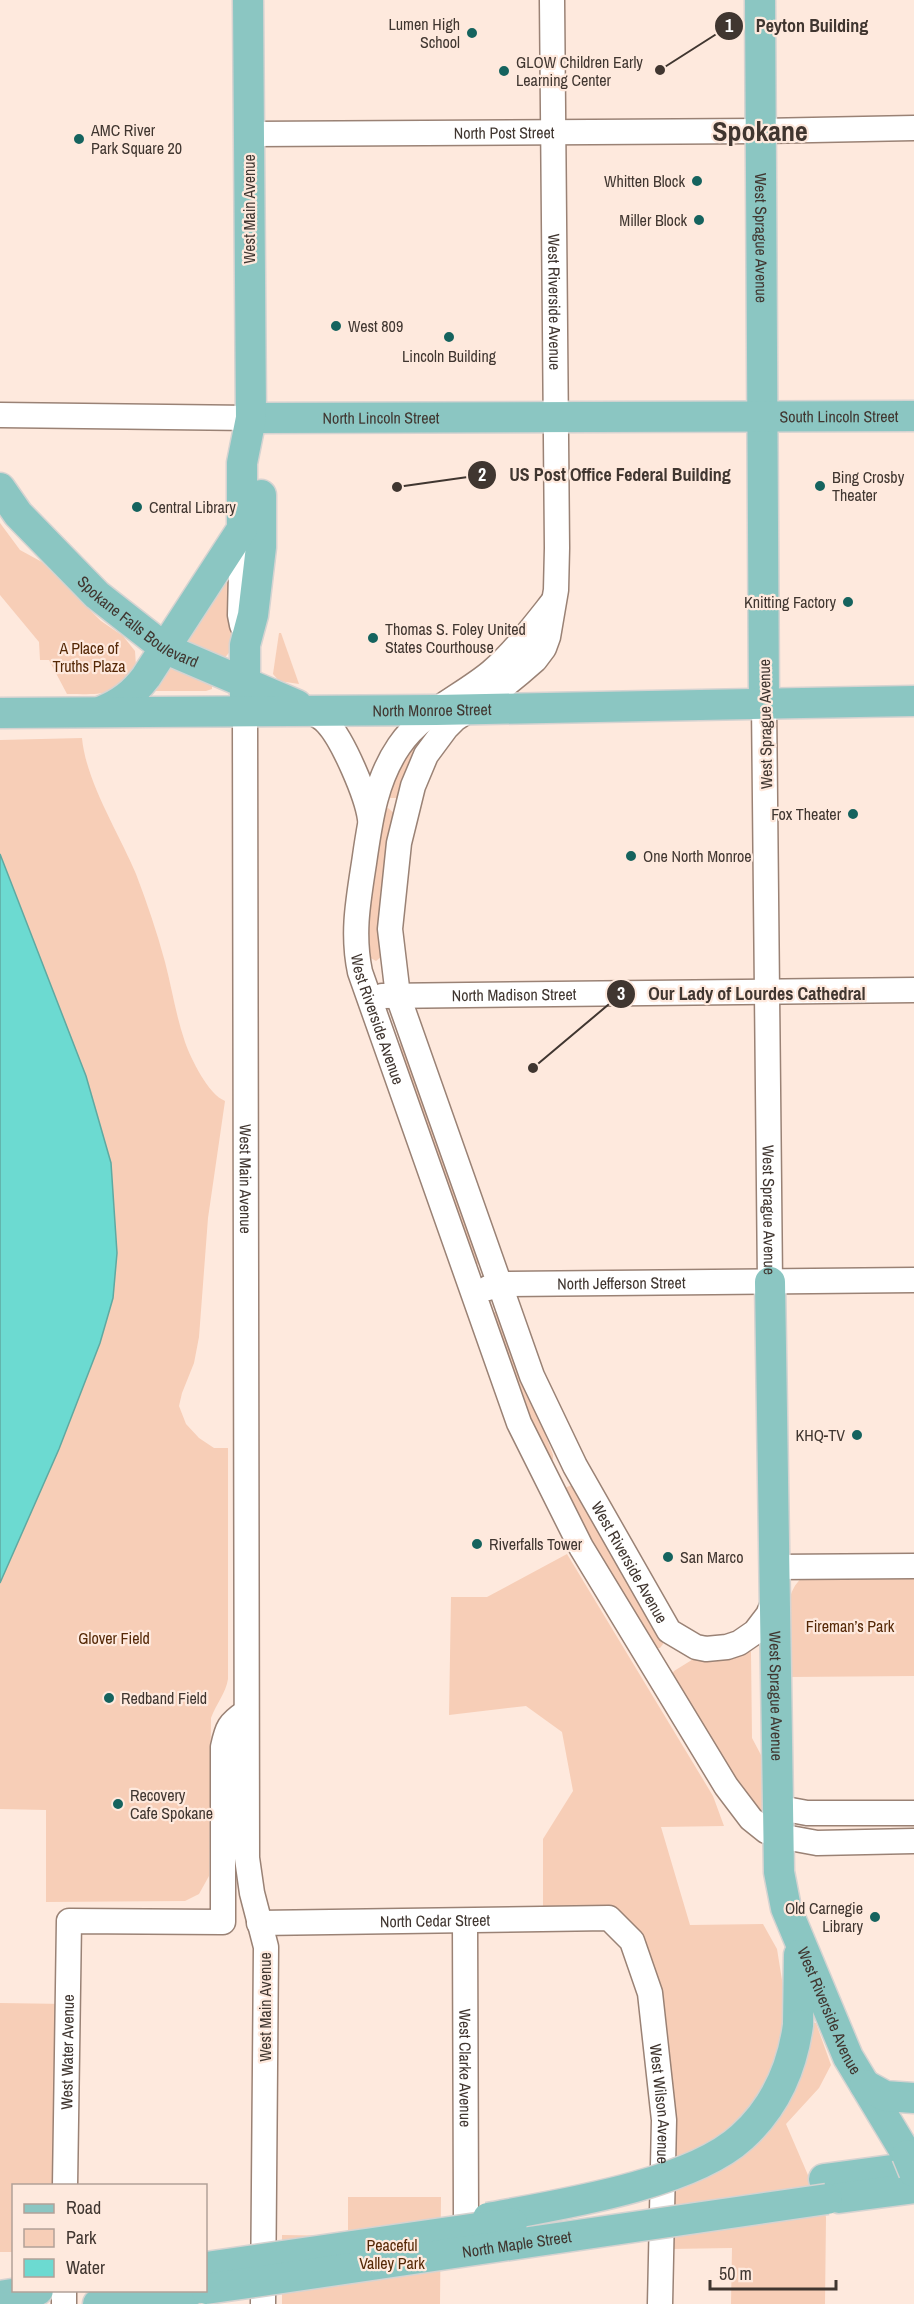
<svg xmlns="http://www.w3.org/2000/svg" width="914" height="2304" font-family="'Archivo Narrow',sans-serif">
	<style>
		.green { fill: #f7ceb7 }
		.water { fill: #6cdad1; stroke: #5fa9a1; stroke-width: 1.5 }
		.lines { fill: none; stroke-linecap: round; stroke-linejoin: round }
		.minor-casing { stroke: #9a8275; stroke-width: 27 }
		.major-casing { stroke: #d5d3d1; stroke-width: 33 }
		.minor { stroke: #fff; stroke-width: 24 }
		.major { stroke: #8bc6c2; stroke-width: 30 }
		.major-bridge-casing { stroke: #d5d3d1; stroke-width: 33; stroke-linecap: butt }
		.major-bridge { stroke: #8bc6c2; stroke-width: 30 }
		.poi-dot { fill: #15635e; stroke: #fee9dd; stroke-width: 2 }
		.labels { text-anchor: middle; stroke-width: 4.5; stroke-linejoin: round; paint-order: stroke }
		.poi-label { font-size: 16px; fill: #403630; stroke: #fee9dd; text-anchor: start }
		.street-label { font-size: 16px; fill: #403630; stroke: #fee9dd }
		.park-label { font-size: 16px; fill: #552806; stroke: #fee9dd }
		.town-label { font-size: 28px; font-weight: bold; fill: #403630; stroke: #fee9dd }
		.leader { fill: none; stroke: #403630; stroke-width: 2 }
		.callout-dot { fill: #403630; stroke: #fee9dd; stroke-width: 2 }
		.mark-label { font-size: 18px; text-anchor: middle; font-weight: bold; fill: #fff }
		.callout-label { font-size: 18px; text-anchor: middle; font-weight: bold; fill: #403630; stroke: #fee9dd; stroke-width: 4.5; stroke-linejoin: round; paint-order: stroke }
	</style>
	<rect width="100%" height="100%" fill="#fee9dd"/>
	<g class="green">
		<path d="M0,523l20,27 22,12 59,59 22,15 12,15 1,15c-26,32 -30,28 -69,28l-18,-34h-9l-1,-18 -39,-47z"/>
		<path d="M235,568l-4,82 -7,9 -37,-12 -2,-13z"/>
		<path d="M279,633h2l18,51 -20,-3 -6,-7z"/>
		<path d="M168,664l44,22v3l-6,2h-59z"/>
		<path d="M82,738c4,44 37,95 54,136 11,29 21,58 29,88 7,27 11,54 20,80 6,17 23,52 40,59l-17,117 -9,119 -5,26 -12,30 -3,13 7,18 13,14 15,10h14v231c-2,14 -12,25 -17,39l-2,158 -10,18 -14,7 -139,1v-92l-46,-1v-226l59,-134 52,-286 -25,-87 -86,-222v-114z"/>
		<path d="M421,738l2,1 -21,44 -5,15h-15l12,-33z"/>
		<path d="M388,808l7,6 -13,142 -6,5 -7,-4 -3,-25 17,-123z"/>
		<path d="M401,1043l5,1 76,217 -4,3h-6l-75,-218z"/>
		<path d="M495,1312h5l53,143v4l-3,4h-5l-55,-148z"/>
		<path d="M572,1485l92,153 -1,6 -3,4h-4l-93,-152v-6l4,-3z"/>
		<path d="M567,1554l146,242 11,30 -63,1 29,98 73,-1 14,25 9,56v16l30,2 15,42 -12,23 -33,36 40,93 -1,87h-94l1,-56 -63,1 -30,-310 -96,-27v-73l30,-48 -11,-59 -36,-26 -77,9 2,-118h36z"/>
		<path d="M914,1575v101l-125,1c-2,-28 -11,-81 14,-100z"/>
		<path d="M749,1650l2,2 1,86 9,17 3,57 -6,3 -87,-139 3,-5 21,-13c21,7 35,1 54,-8z"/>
		<path d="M0,2003l67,1 -2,181 -51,1 -1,66h-13z"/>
		<path d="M348,2197h93l-1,107h-158v-69l66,1z"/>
	</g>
	<path class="water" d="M0,854l86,222 25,87 6,90 -4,45 -13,45 -41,106 -59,134z"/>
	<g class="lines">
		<g class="minor-casing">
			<g id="minor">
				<path id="s1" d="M552,0l5,548 -1,42 -8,47 -4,11 -9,12 -15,13 -22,18 -43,28 -9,9 -20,27 -13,31 -14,57 -9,86 8,67 134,380 43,90 94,165 27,16 10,2 21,-2 12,-4 16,-11 13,-17 7,-16"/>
				<path id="s2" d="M249,134l511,-3 154,-3"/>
				<path d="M0,415l251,3"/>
				<path d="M242,529l-2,86 2,10"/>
				<path id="s3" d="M552,603c-19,24 -38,49 -61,69 -30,25 -69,40 -92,74 -24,35 -29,76 -35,117 -6,39 -12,71 -4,109l159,451 62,124 145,239 25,33 15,12 13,5 38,7 97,-2"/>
				<path id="s4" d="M764,703l6,579"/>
				<path d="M308,710c7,4 14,7 19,13 16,17 40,73 43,96"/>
				<path id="s5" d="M245,711l2,1147 5,35 14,54 -3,357"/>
				<path id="s6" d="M382,996l532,-6"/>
				<path id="s7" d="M488,1288l13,-4 413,-4"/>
				<path d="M774,1567l140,-1"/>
				<path d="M780,1808l27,5h107"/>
				<path id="s8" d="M465,1921l1,295"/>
				<path id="s9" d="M259,1923l350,-5 23,23 18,52 14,127 -4,184"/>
				<path id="s10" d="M65,2186l4,-265 154,1v-175c4,-19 6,-24 23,-35"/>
				<path d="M64,2304v-14"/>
			</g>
		</g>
		<g class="major-casing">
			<g id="major">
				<path id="s11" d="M760,0l4,703"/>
				<path id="s12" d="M251,418l663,-2"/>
				<path id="s13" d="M0,488l18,26 79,81 69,54 131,56"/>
				<path d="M245,701v-56l8,-30 8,-68v-52"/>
				<path d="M102,711c19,-8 31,-17 44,-34l96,-148v-66l9,-45 -3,-418"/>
				<path id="s14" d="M0,713l436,-3 478,-9"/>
				<path id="s15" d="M770,1282l9,590 7,36 62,149 59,98"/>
				<path d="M798,2025l1,-70"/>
				<path d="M865,2085l20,11 29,2"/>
				<path d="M824,2179l90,-12"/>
				<path d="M839,2198l75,-10"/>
				<path d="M0,2296l38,-6"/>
				<path d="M98,2304l94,-14"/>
			</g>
		</g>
		<use href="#minor" class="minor"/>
		<use href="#major" class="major"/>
		<g class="major-bridge-casing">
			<g id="major-bridge">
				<path d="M907,2155l7,17"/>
				<path d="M488,2218c69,-13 202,-33 254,-81 33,-30 50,-68 56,-112"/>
				<path d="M206,2267l306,-44"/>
				<path id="s16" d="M206,2289l621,-90"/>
			</g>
		</g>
		<use href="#major-bridge" class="major-bridge"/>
	</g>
	<g class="poi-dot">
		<circle cx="472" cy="33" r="6"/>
		<circle cx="504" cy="71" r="6"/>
		<circle cx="79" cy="139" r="6"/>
		<circle cx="697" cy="181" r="6"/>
		<circle cx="699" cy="220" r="6"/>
		<circle cx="336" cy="326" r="6"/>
		<circle cx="449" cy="337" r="6"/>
		<circle cx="820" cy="486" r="6"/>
		<circle cx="137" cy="507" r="6"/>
		<circle cx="848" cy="602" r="6"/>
		<circle cx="373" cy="638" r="6"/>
		<circle cx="853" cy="814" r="6"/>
		<circle cx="631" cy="856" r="6"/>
		<circle cx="857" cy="1435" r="6"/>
		<circle cx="477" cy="1544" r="6"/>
		<circle cx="668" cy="1557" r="6"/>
		<circle cx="109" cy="1698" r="6"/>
		<circle cx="118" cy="1804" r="6"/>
		<circle cx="875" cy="1917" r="6"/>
	</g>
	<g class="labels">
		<g class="poi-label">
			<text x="460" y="30" text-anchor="end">Lumen High<tspan x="460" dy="18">School</tspan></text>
			<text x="516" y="68">GLOW Children Early<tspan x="516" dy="18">Learning Center</tspan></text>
			<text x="91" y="136">AMC River<tspan x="91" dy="18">Park Square 20</tspan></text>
			<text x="685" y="187" text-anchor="end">Whitten Block</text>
			<text x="687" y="226" text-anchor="end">Miller Block</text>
			<text x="348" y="332">West 809</text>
			<text x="449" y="362" text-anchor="middle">Lincoln Building</text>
			<text x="832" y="483">Bing Crosby<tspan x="832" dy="18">Theater</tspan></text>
			<text x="149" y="513">Central Library</text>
			<text x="836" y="608" text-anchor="end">Knitting Factory</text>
			<text x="385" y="635">Thomas S. Foley United<tspan x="385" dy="18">States Courthouse</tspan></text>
			<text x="841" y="820" text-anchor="end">Fox Theater</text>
			<text x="643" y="862">One North Monroe</text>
			<text x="845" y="1441" text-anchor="end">KHQ-TV</text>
			<text x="489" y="1550">Riverfalls Tower</text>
			<text x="680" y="1563">San Marco</text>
			<text x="121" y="1704">Redband Field</text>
			<text x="130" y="1801">Recovery<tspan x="130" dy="18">Cafe Spokane</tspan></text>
			<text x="863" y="1914" text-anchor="end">Old Carnegie<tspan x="863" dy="18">Library</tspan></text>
		</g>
		<g class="street-label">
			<text dy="6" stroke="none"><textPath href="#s2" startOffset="255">North Post Street</textPath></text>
			<text transform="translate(249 209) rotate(-90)" y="6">West Main Avenue</text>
			<text dy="6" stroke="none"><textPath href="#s11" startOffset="238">West Sprague Avenue</textPath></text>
			<text dy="6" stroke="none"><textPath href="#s1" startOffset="302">West Riverside Avenue</textPath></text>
			<text dy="6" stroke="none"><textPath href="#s12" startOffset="588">South Lincoln Street</textPath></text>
			<text dy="6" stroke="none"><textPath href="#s12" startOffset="130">North Lincoln Street</textPath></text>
			<text dy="6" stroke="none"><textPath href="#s13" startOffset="194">Spokane Falls Boulevard</textPath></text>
			<text dy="6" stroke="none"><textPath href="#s14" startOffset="432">North Monroe Street</textPath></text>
			<text transform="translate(765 724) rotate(-91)" y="6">West Sprague Avenue</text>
			<text dy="6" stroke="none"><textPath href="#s6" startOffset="132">North Madison Street</textPath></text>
			<text dy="6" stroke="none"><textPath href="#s3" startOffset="494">West Riverside Avenue</textPath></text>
			<text dy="6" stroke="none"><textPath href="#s5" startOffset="468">West Main Avenue</textPath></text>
			<text dy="6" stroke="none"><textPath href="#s4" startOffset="507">West Sprague Avenue</textPath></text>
			<text dy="6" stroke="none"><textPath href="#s7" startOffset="134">North Jefferson Street</textPath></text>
			<text dy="6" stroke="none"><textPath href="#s1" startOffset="1670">West Riverside Avenue</textPath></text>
			<text dy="6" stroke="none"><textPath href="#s15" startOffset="414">West Sprague Avenue</textPath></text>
			<text dy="6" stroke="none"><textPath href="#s9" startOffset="176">North Cedar Street</textPath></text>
			<text transform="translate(265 2007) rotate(-90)" y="6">West Main Avenue</text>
			<text dy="6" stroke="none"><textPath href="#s15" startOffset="738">West Riverside Avenue</textPath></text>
			<text dy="6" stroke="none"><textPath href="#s10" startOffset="134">West Water Avenue</textPath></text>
			<text dy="6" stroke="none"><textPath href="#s8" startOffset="147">West Clarke Avenue</textPath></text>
			<text dy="6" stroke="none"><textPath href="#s9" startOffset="549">West Wilson Avenue</textPath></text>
			<text dy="6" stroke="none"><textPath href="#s16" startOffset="314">North Maple Street</textPath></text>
		</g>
		<g class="park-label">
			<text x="89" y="654">A Place of<tspan x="89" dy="18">Truths Plaza</tspan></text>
			<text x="850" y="1632">Fireman’s Park</text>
			<text x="114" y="1644">Glover Field</text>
			<text x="392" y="2251">Peaceful<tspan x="392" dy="18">Valley Park</tspan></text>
		</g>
		<g class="town-label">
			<text x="760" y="141">Spokane</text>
		</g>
	</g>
	<path class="leader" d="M660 70L729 26M397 487L482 475M533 1068L621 994"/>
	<g class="callout-dot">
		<circle cx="660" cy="70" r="6"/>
		<circle cx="397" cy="487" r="6"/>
		<circle cx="533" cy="1068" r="6"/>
		<circle cx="729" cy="26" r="15"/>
		<circle cx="482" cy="475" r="15"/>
		<circle cx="621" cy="994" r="15"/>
	</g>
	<g class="mark-label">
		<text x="729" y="32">1</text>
		<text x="482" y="481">2</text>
		<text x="621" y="1000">3</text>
	</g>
	<g class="callout-label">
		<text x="812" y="32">Peyton Building</text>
		<text x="620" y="481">US Post Office Federal Building</text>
		<text x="757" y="1000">Our Lady of Lourdes Cathedral</text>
	</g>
	<rect x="12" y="2184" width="195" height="108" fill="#fee9dd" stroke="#b2a198" stroke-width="1.5"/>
	<rect x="24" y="2204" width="30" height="9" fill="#8bc6c2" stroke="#b2a198" stroke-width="1.5"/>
	<text x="66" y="2214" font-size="18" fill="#403630">Road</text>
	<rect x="24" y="2229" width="30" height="18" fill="#f7ceb7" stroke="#b2a198" stroke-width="1.5"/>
	<text x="66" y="2244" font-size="18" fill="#403630">Park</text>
	<rect x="24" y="2259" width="30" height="18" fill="#6cdad1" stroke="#b2a198" stroke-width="1.5"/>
	<text x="66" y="2274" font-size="18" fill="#403630">Water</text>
	<path d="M710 2280v9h126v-9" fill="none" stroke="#403630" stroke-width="3"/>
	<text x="719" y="2280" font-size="18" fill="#403630" stroke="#fee9dd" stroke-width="4.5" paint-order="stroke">50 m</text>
</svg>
